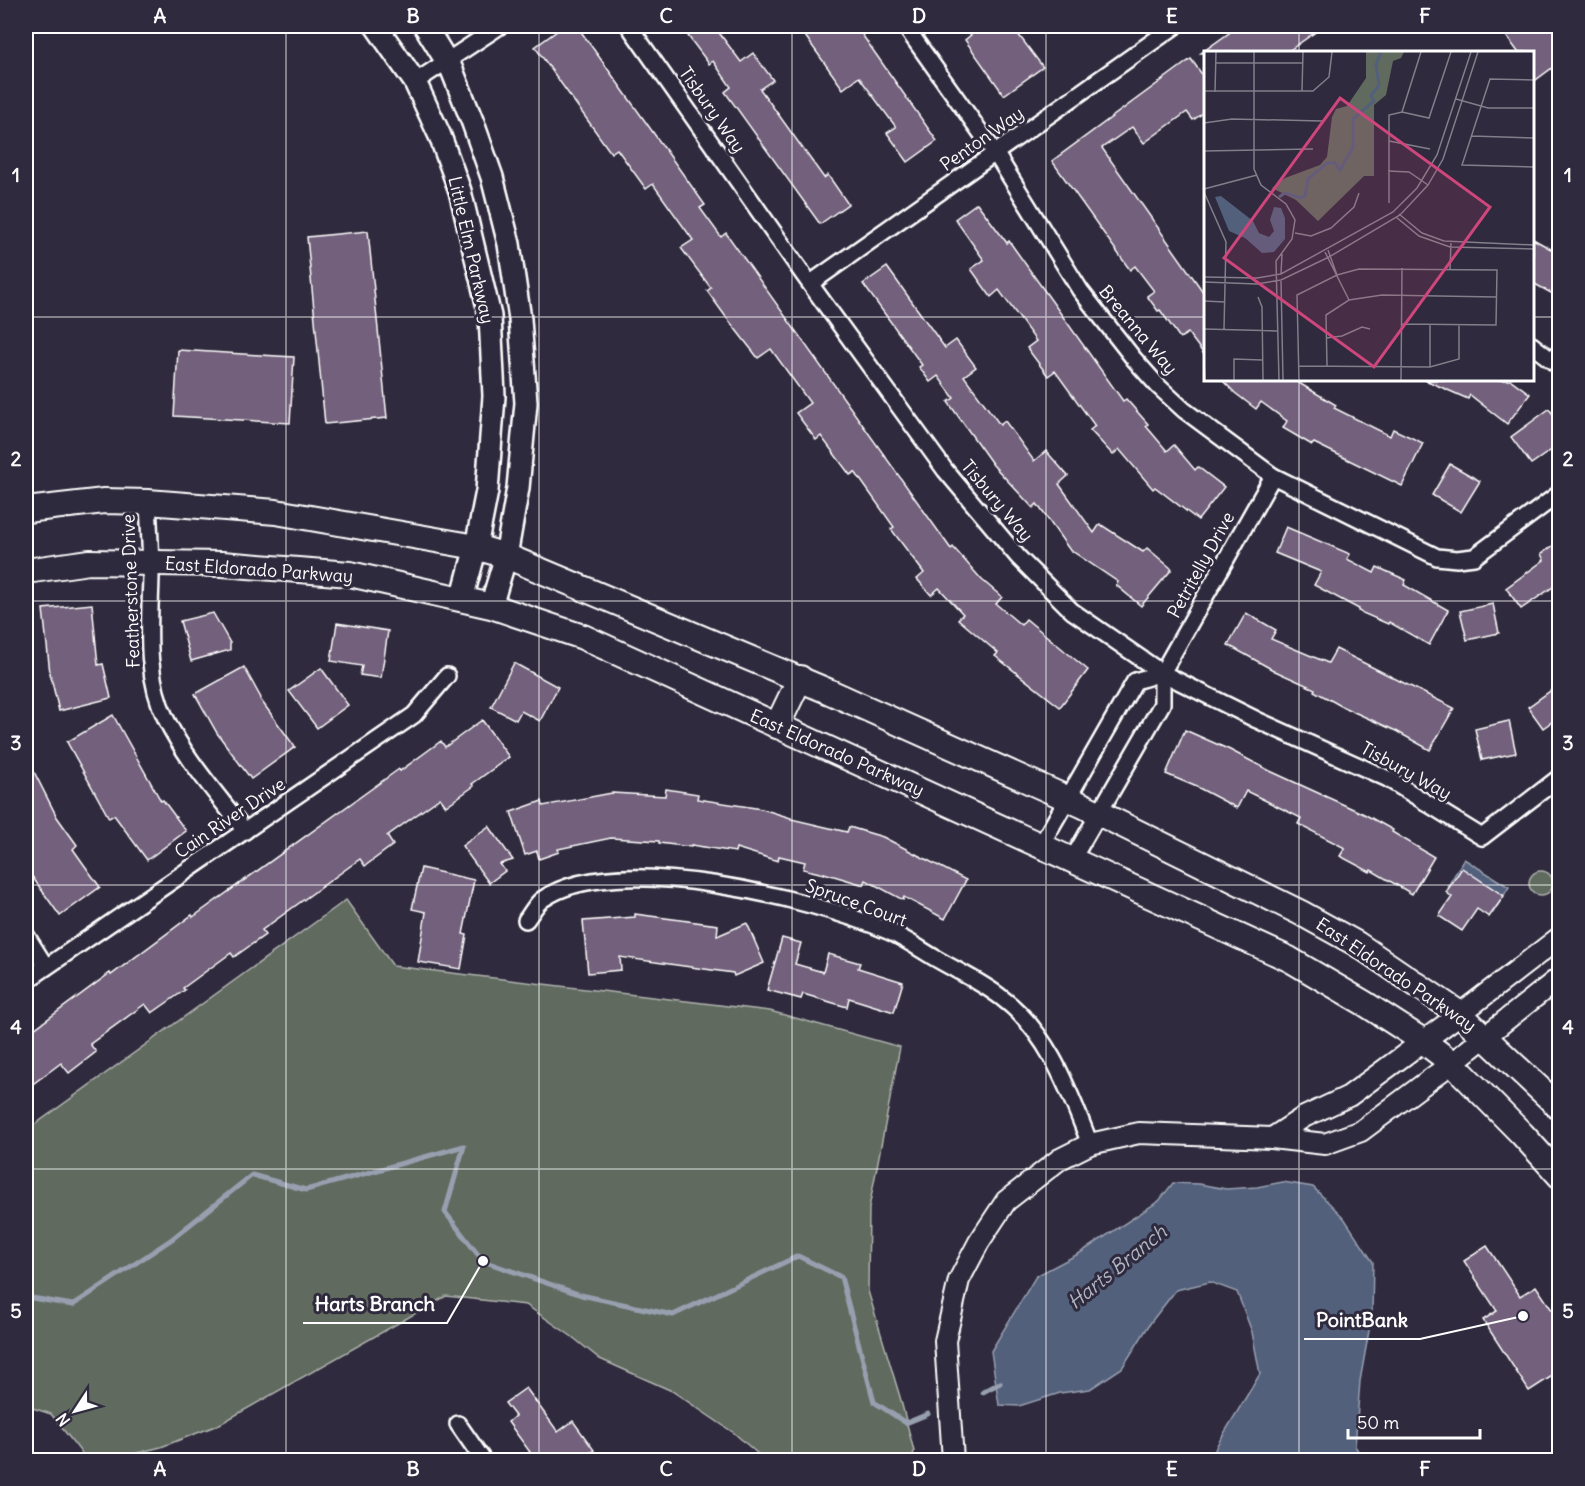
<svg xmlns="http://www.w3.org/2000/svg" width="1585" height="1486" font-family="Delius,sans-serif">
	<style>
		.green { fill: #606a5f; stroke: #b0b4af; stroke-width: 1.5 }
		.water { fill: #53607c; stroke: #98a0b0; stroke-width: 1.5 }
		.lines { fill: none; stroke-linecap: round; stroke-linejoin: round }
		.stream { stroke: #98a0b0; stroke-width: 5 }
		.building { fill: #73617b; stroke: #fff; stroke-width: 1.5 }
		.minor-casing { stroke: #fff; stroke-width: 20 }
		.tertiary-casing { stroke: #fff; stroke-width: 24 }
		.secondary-casing { stroke: #fff; stroke-width: 26 }
		.primary-casing { stroke: #fff; stroke-width: 28 }
		.minor { stroke: #2f2a3d; stroke-width: 15 }
		.tertiary { stroke: #2f2a3d; stroke-width: 20 }
		.secondary { stroke: #2f2a3d; stroke-width: 21 }
		.primary { stroke: #2f2a3d; stroke-width: 24 }
		.grid { fill: none; stroke: #fff; stroke-width: 1.5; stroke-opacity: 0.55 }
		.labels { text-anchor: middle; stroke-width: 6; stroke-linejoin: round; paint-order: stroke }
		.street-label { font-size: 18px; fill: #fff; stroke: #2f2a3d }
		.water-label { font-size: 20px; font-style: italic; fill: #b2b7c4; stroke: #2f2a3d }
		.inset-river { fill: none; stroke: #53607c; stroke-width: 3 }
		.inset-road { fill: none; stroke: #827f8b; stroke-width: 1.5 }
		.view { fill: #ce467c; fill-opacity: 0.15; stroke: #ce467c; stroke-width: 3 }
		.inset-edge { fill: none; stroke: #fff; stroke-width: 3 }
		.leader { fill: none; stroke: #fff; stroke-width: 2 }
		.callout-dot { fill: #fff; stroke: #2f2a3d; stroke-width: 2 }
		.callout-label { font-size: 20px; text-anchor: middle; font-weight: bold; fill: #fff; stroke: #2f2a3d; stroke-width: 6; stroke-linejoin: round; paint-order: stroke }
		.neatline { fill: none; stroke: #fff; stroke-width: 2 }
		.grid-label { font-size: 20px; text-anchor: middle; font-weight: bold; fill: #fff }
	</style>
	<rect width="100%" height="100%" fill="#2f2a3d"/>
	<filter id="ink" filterUnits="userSpaceOnUse"><feTurbulence type="fractalNoise" baseFrequency=".0167" numOctaves="2"/><feDisplacementMap in="SourceGraphic" scale="12" xChannelSelector="R" yChannelSelector="G"/><feConvolveMatrix kernelMatrix="1 2 1 2 8 2 1 2 1" color-interpolation-filters="sRGB"/></filter>
	<g filter="url(#ink)">
		<g class="green">
			<circle cx="1541" cy="883" r="12"/>
			<path d="M346,900l47,66 377,45 130,36 -31,161 -1,83 32,106 14,54 -2,9h-147l-31,-27 -62,-42 -72,-32 -29,-23 -45,-31 -80,-9 -228,129 -57,22 -52,13h-22l-36,-46 -25,-8v-275z"/>
		</g>
		<g class="water">
			<path d="M1464,859l45,28 -16,26 -45,-27z"/>
			<path d="M1283,1182l30,5 31,31 29,44 -1,52 -12,67 -5,65 9,14h-153l6,-15 43,-71 -8,-42 -15,-40 -27,-10 -34,8 -25,32 -29,46 -32,21 -30,4 -41,13 -20,-1 -8,-54 45,-75 44,-23 79,-52 14,-18 26,1 27,5 31,-2z"/>
		</g>
		<g class="lines">
			<g class="stream">
				<path d="M26,1297l47,8 99,-66 80,-64 54,15 158,-44 -19,66 38,49 98,34 92,20 125,-59 43,21 33,125 32,21 22,-9"/>
				<path d="M983,1392l17,-9"/>
			</g>
		</g>
		<g class="building">
			<path d="M564,26h13l128,179 -5,3 21,29 5,-4 225,316 2,-2 29,33 20,17 -6,7 25,21 5,-6 62,51 -28,37 -65,-51 3,-3 -40,-34 5,-5 -24,-26 -8,7 -14,-16 7,-6 -33,-44 3,-2 -39,-55 -5,3 -29,-39 -5,4 -20,-27 14,-10 -39,-54 -13,9 -32,-41 -19,-26 4,-3 -30,-40 12,-8 -40,-56 -7,5 -29,-40 -6,4 -76,-106z"/>
			<path d="M702,26h12l27,36 12,-9 20,27 -13,9 64,89 4,-3 20,29 -28,20 -95,-132 6,-5 -18,-26 -4,3 -21,-28z"/>
			<path d="M798,26h58l81,115 -29,21 -21,-29 9,-6 -37,-50 -16,12z"/>
			<path d="M964,26h48l31,41 -39,28 -39,-55 6,-5z"/>
			<path d="M1239,26h85l-37,26 -86,1z"/>
			<path d="M1499,26h61v36l-27,20v-30h-15z"/>
			<path d="M1191,59l15,21v31l-13,9 -6,-8 -43,31 -12,-16 -30,21 104,148v61l-18,-24 -8,5 -20,-28 -2,1 -11,-15 7,-5 -19,-25 -5,4 -78,-109z"/>
			<path d="M977,203l30,40 2,-2 114,160 3,-2 22,25 -2,2 21,25 7,-6 21,25 3,-3 26,20 -26,33 -43,-33 -2,2 -34,-40 -6,6 -23,-25 5,-4 -40,-55 -7,5 -21,-28 9,-7 -37,-51 -8,7 -20,-28 13,-9 -29,-41z"/>
			<path d="M368,231l19,187 -62,6 -18,-187z"/>
			<path d="M1533,239l27,15v44l-27,-15z"/>
			<path d="M887,267l58,81 11,-8 20,27 -12,9 36,49 5,-4 29,40 12,-10 22,25 -9,8 35,49 6,-9 43,28 4,-4 25,21 -31,37 -25,-21 2,-3 -49,-33 -32,-45 -4,4 -40,-43 -45,-63 6,-4 -16,-22 -8,6 -11,-15 3,-2 -59,-81z"/>
			<path d="M178,350l116,7 -4,66 -116,-7z"/>
			<path d="M1222,380h72l42,25 -2,3 56,28 3,-7 30,14 -21,43 -88,-43 -2,2 -29,-17 4,-7 -26,-19 -5,7 -21,-16z"/>
			<path d="M1425,380h86l19,14 -23,30 -37,-29 -2,4z"/>
			<path d="M1549,409l11,14v21l-29,20 -20,-27z"/>
			<path d="M1450,464l30,17 -19,31 -29,-17z"/>
			<path d="M1286,527l64,27 -3,5 27,14 3,-6 29,13 -2,5 44,25 -19,35 -40,-23 -1,2 -30,-13 1,-2 -45,-24 7,-13 -46,-19z"/>
			<path d="M1560,541v41l-39,27 -15,-21 38,-28 -3,-6z"/>
			<path d="M92,604l6,61 5,-1 8,34 -52,13 -9,-38 -7,-64z"/>
			<path d="M1493,604l6,29 -32,7 -7,-29z"/>
			<path d="M213,613l17,30v7l-39,11 -11,-40z"/>
			<path d="M1246,613l30,17 -5,9 57,24 8,-14 118,59 -24,42 -34,-19 -53,-24 -29,-16 1,-2 -40,-18 -47,-26z"/>
			<path d="M337,623l51,8 -7,47 -21,-3 2,-9 -31,-5z"/>
			<path d="M514,663l44,24 -18,34 -19,-10 -5,9 -25,-13z"/>
			<path d="M244,667l17,31 -1,1 35,48 -44,32 -34,-46 -22,-39z"/>
			<path d="M321,668l27,37 -31,23 -28,-37z"/>
			<path d="M1560,684v32l-17,12 -15,-21z"/>
			<path d="M113,715l48,86 2,-1 23,31 -39,29 -33,-45 -5,3 -42,-76z"/>
			<path d="M482,720l27,37 -37,27 2,2 -28,20 -6,-8 -53,38 6,9 -28,21 -5,-7 -98,71 3,5 -31,22 -3,-4 -48,35 2,2 -33,23 -7,-9 -55,40 6,8 -27,21 -8,-10 -35,26v-54l84,-62 1,2 81,-60 1,2 206,-148 1,2 41,-30 4,6z"/>
			<path d="M1509,721l7,32 -34,7 -7,-31z"/>
			<path d="M1185,730l45,20 40,21 94,43 29,16 -1,2 42,25 -22,37 -41,-24 -1,2 -30,-16 5,-8 -47,-24 3,-6 -55,-27 -9,17 -40,-21 -31,-13z"/>
			<path d="M26,756l31,61 20,28 -4,4 27,38 -40,29 -34,-48z"/>
			<path d="M666,789l32,5 -1,5 65,10 29,9v1l56,13 2,-5 34,10 83,43 -21,39 -41,-22 -1,3 -37,-20 -2,5 -40,-12v1l-21,-5 2,-7 -26,-6 -1,5 -42,-13 -1,4 -44,-7v2l-32,-4v-2l-48,-3 -53,11 1,3 -20,7 -2,-8 -12,4 -14,-43 31,-11 1,5 69,-13 53,3z"/>
			<path d="M489,826l24,34 -13,4 5,7 -16,12 -27,-37z"/>
			<path d="M421,868l53,12 -11,54 4,1 -6,34 -43,-7 8,-50 -14,-3z"/>
			<path d="M1462,868l42,28 -15,21 -12,-8 -15,22 -23,-15 13,-19 -6,-5z"/>
			<path d="M635,914l83,11 -1,11 30,-13 17,40 -30,13 -1,-3 -113,-16 1,13 -33,3 -5,-52 52,-4z"/>
			<path d="M782,938l19,5 -6,21 28,8 5,-18 32,9 -2,5 45,14 -9,30 -45,-14 -2,9 -44,-13 -2,5 -34,-9z"/>
			<path d="M1487,1246l33,50 16,-10 24,36v49l-31,20 -46,-71 14,-9 -33,-50z"/>
			<path d="M526,1388l32,44 15,-11 21,29 -14,11h-61l11,-9 -22,-30 7,-6 -10,-13z"/>
		</g>
		<g class="lines">
			<g class="minor-casing">
				<g id="minor">
					<path d="M629,26l174,248 142,196 73,87 54,54 90,62 95,47 131,59 94,58 78,-60"/>
					<path d="M905,26l91,128 84,136 54,69 25,28 25,23 89,66 164,81 20,2 17,-2 86,-64"/>
					<path d="M415,82l85,-56"/>
					<path d="M811,283l364,-257"/>
					<path d="M1532,345l28,22"/>
					<path d="M148,502c1,25 3,49 3,74 -1,47 -7,99 15,143 20,41 52,76 79,112"/>
					<path d="M1041,845l94,-164 27,-8"/>
					<path d="M1072,860l90,-156v-31l111,-197"/>
					<path d="M526,920c5,-6 10,-17 17,-21 70,-50 270,0 345,32 16,7 32,18 47,27 22,13 47,24 67,40 47,35 67,93 88,146"/>
					<path d="M26,935l20,32"/>
					<path d="M26,981l388,-266 33,-39"/>
					<path d="M458,1424l25,36"/>
				</g>
			</g>
			<g class="tertiary-casing">
				<g id="tertiary">
					<path d="M1272,1138l32,-21 45,-21 111,-82 100,-77"/>
					<path d="M953,1460l-8,-119 14,-61 20,-38 27,-41 54,-42 30,-15 49,-11 133,5 53,6 36,-13 91,-68 108,-86"/>
				</g>
			</g>
			<g class="secondary-casing">
				<g id="secondary">
					<path d="M376,26l39,56 25,54 20,55 30,125 4,80 -7,95 -11,56 -14,52"/>
					<path d="M425,26l27,44 21,53 19,54 17,67 11,75 6,84 -8,85 -12,68 -15,50"/>
				</g>
			</g>
			<g class="primary-casing">
				<g id="primary">
					<path d="M26,510l78,-9 44,1 128,10 200,35 30,9 324,136 252,113 219,108 56,31 103,70 100,94"/>
					<path d="M26,571l63,-9 133,2 128,10 141,32 92,31 706,322 75,44 59,38 29,22 70,71 38,42"/>
					<path d="M777,726l23,-48"/>
				</g>
			</g>
			<use href="#minor" class="minor"/>
			<use href="#tertiary" class="tertiary"/>
			<use href="#secondary" class="secondary"/>
			<use href="#primary" class="primary"/>
		</g>
	</g>
	<path class="grid" d="M286,26v1434M539,26v1434M792,26v1434M1046,26v1434M1299,26v26M26,317h1180M1532,317h28M1299,380v1080M26,601h1534M26,885h1534M26,1169h1534"/>
	<g class="labels">
		<g class="street-label">
			<text transform="translate(712 110) rotate(55)" y="6">Tisbury Way</text>
			<text transform="translate(982 139) rotate(-35)" y="6">Penton Way</text>
			<text transform="translate(471 250) rotate(77)" y="6">Little Elm Parkway</text>
			<text transform="translate(1138 330) rotate(50)" y="6">Breanna Way</text>
			<text transform="translate(997 501) rotate(50)" y="6">Tisbury Way</text>
			<text transform="translate(1201 565) rotate(-61)" y="6">Petritelly Drive</text>
			<text transform="translate(259 570) rotate(4)" y="6">East Eldorado Parkway</text>
			<text transform="translate(131 591) rotate(-92)" y="6">Featherstone Drive</text>
			<text transform="translate(837 753) rotate(24)" y="6">East Eldorado Parkway</text>
			<text transform="translate(1406 771) rotate(29)" y="6">Tisbury Way</text>
			<text transform="translate(230 818) rotate(-34)" y="6">Cain River Drive</text>
			<text transform="translate(856 903) rotate(20)" y="6">Spruce Court</text>
			<text transform="translate(1396 975) rotate(34)" y="6">East Eldorado Parkway</text>
		</g>
		<g class="water-label">
			<text transform="translate(1117 1267) rotate(-39)" y="7">Harts Branch</text>
		</g>
	</g>
	<g transform="translate(1204 51)">
		<rect width="330" height="330" fill="#2f2a3d"/>
		<path d="M162,1h38l-3,6 -8,3 -7,34 -12,10v71h-10l-46,45 -22,-21 -24,-12 13,-10 35,-13 7,-8 5,-40 4,-8 11,-3 19,-28z" fill="#606a5f"/>
		<path d="M17,145l32,25 6,12 10,4 5,-6 -4,-11 4,-13 7,1 4,10v21l-11,13 -12,1 -17,-15 -16,-7 -14,-34z" fill="#53607c"/>
		<path class="inset-river" d="M75,146l6,-4 15,5 5,-2 3,-17 19,-16h8l5,7 13,-23v-28l21,-18 -3,-5 8,-11 -3,-20 5,-13"/>
		<path class="inset-road" d="M50,1v117l7,16 25,19 9,16 -3,19 -16,22 3,119M12,12h87M330,29l-44,-1 -28,86 72,2M0,40h109l16,-14 3,-25M98,40l1,-39M11,41l1,-40M252,48l32,9h46M198,61l19,-60M0,72l28,-4 90,2M268,85l62,2M185,90l41,8M0,100l109,-2M184,120l21,1 19,13M0,138l53,-14M0,141l22,50 -2,87M185,152v-88l13,-3 27,6 22,-66M195,163l23,19 22,8 90,4M192,166l23,19 31,11 84,2M91,182l16,3 20,-8 23,-21 5,-14M124,199l9,25M121,201l24,48M246,218l1,-26M77,223l1,-20M0,226l53,1 24,-4 112,-62 24,-24 20,-33 34,-103M77,230l2,99M0,231l53,2 24,-4 48,-23 71,-42 28,-30 15,-26 35,-107M54,246l4,10 1,73M0,250l21,1M0,278l73,2M122,287l16,-2 20,-9 8,2M0,308l1,21M95,315l131,1 29,-8v-35M123,315l-1,-51 23,-15 33,-5 114,2M226,316v-43M30,329v-21l28,1M95,329l-2,-85 40,-20 22,-6 138,1 -1,55 -95,-1M197,329l1,-112"/>
		<path class="view" d="M136,47l150,109 -116,160 -150,-109z"/>
		<rect width="330" height="330" class="inset-edge"/>
	</g>
	<path class="leader" d="M483 1261L447 1323H303M1523 1316L1420 1339H1304"/>
	<g class="callout-dot">
		<circle cx="483" cy="1261" r="6"/>
		<circle cx="1523" cy="1316" r="6"/>
	</g>
	<g class="callout-label">
		<text x="375" y="1311">Harts Branch</text>
		<text x="1362" y="1327">PointBank</text>
	</g>
	<rect width="1585" height="1486" fill="none" stroke="#2f2a3d" stroke-width="66"/>
	<g transform="translate(75 1411) rotate(234)" stroke="#2f2a3d" stroke-width="4.5" paint-order="stroke">
	<path d="M0-4.5L10 22L0 15L-10 22Z" fill="#ffffff"/>
	<text y="-9" font-size="16" font-weight="bold" text-anchor="middle" fill="#ffffff">N</text>
	</g>
	<path d="M1348 1429v9h132v-9" fill="none" stroke="#ffffff" stroke-width="3"/>
	<text x="1357" y="1429" font-size="18" fill="#ffffff" stroke="#2f2a3d" stroke-width="4.5" paint-order="stroke">50 m</text>
	<rect x="33" y="33" width="1519" height="1420" class="neatline"/>
	<g class="grid-label">
		<text x="160" y="23">A</text>
		<text x="413" y="23">B</text>
		<text x="666" y="23">C</text>
		<text x="919" y="23">D</text>
		<text x="1172" y="23">E</text>
		<text x="1425" y="23">F</text>
		<text x="16" y="182">1</text>
		<text x="1568" y="182">1</text>
		<text x="16" y="466">2</text>
		<text x="1568" y="466">2</text>
		<text x="16" y="750">3</text>
		<text x="1568" y="750">3</text>
		<text x="16" y="1034">4</text>
		<text x="1568" y="1034">4</text>
		<text x="16" y="1318">5</text>
		<text x="1568" y="1318">5</text>
		<text x="160" y="1476">A</text>
		<text x="413" y="1476">B</text>
		<text x="666" y="1476">C</text>
		<text x="919" y="1476">D</text>
		<text x="1172" y="1476">E</text>
		<text x="1425" y="1476">F</text>
	</g>
</svg>
